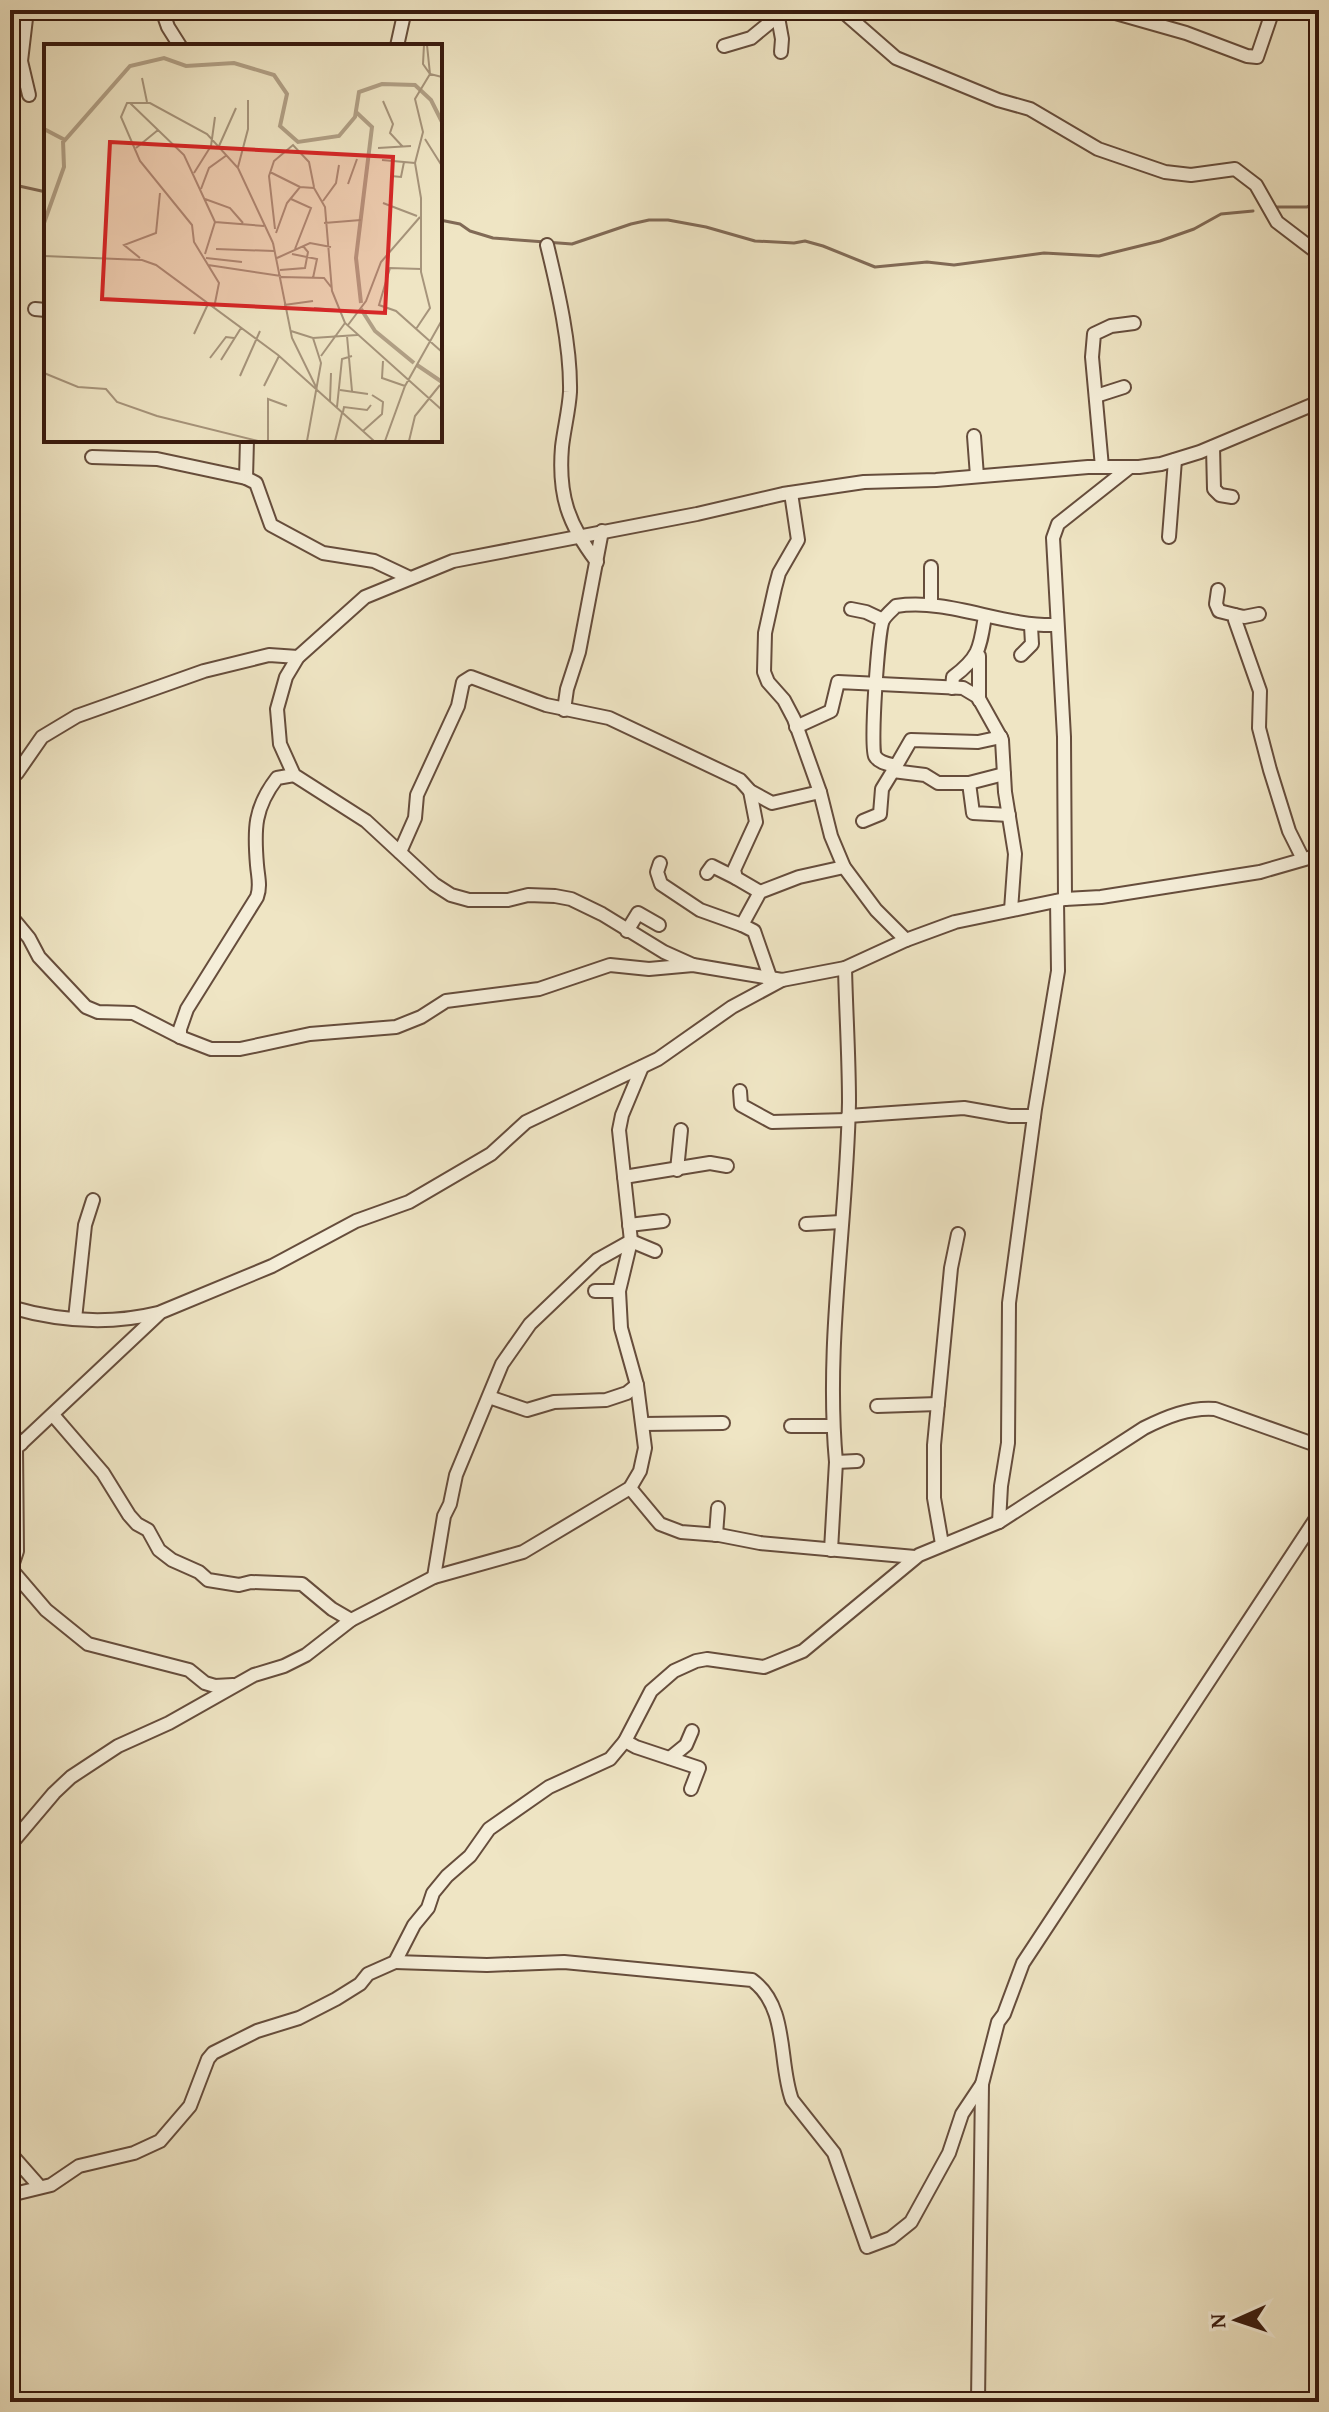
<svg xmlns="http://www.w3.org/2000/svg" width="1329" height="2412" font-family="'Gentium Book Plus',serif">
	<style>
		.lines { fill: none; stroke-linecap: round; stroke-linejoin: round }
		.stream { stroke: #816a56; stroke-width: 3 }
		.minor-casing { stroke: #664d3c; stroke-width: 16 }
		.minor { stroke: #f5eed9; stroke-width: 12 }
		.inset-river { fill: none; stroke: #b1a086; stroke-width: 4 }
		.inset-road { fill: none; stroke: #a6947b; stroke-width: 2 }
		.view { fill: #d62828; fill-opacity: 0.15; stroke: #d62828; stroke-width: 4 }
		.inset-edge { fill: none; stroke: #381a0e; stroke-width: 4 }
	</style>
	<rect width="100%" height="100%" fill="#efe5c4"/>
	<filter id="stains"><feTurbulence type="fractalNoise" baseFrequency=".0025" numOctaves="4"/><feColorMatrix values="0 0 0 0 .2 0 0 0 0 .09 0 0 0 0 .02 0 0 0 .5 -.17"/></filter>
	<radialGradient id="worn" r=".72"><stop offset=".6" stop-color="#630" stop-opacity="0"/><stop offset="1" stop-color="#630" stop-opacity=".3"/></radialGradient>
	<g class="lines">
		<g class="stream">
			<path d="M10,184l36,8"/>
			<path d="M1275,207h32l12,-7"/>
			<path d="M440,220l20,4 10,7 23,7 79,6 59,-20 18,-4h19l38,7 49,14 39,2 11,-2 18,5 52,21 52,-5 27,3 90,-12 55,3 61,-15 34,-12 27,-15 32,-3"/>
		</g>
		<g class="minor-casing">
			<g id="minor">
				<path d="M27,10l-6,51 8,34"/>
				<path d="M162,10l6,17 12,19"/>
				<path d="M841,10l55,48 102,42 32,9 68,40 67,23 26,3 44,-6 21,16 21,37 42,32"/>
				<path d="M1105,10l81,23 61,23 10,1 16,-47"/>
				<path d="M778,17l4,22 -1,13"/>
				<path d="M397,46l8,-36"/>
				<path d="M724,46l27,-8 34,-28"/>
				<path d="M547,245c11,45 24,101 23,147 -1,18 -6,37 -8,55 -4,48 6,77 35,115"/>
				<path d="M35,309l11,1"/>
				<path d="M1096,396l28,-9"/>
				<path d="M974,436l3,40"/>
				<path d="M1213,447l1,42 6,6 12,2"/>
				<path d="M92,457l65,2 89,19 10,5 15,42 52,28 51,8 36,17"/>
				<path d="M1102,467l-10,-110 2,-23 17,-8 23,-3"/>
				<path d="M246,478l1,-38"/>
				<path d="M791,493l7,47 -19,33 -4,15 -10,45 -1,39 4,10 16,18 10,19 26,73 11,44 13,31 32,43 30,30"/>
				<path d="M1169,537l6,-77"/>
				<path d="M1218,590l-2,14 3,7 16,4"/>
				<path d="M931,605v-38"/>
				<path d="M1317,608l-1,-96 3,-52"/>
				<path d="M851,609l15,3 17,8"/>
				<path d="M1259,614l-15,3 -9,-2v5l25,71 -1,37 11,42 19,61 14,28"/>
				<path d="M1021,655l11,-11 -1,-18"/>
				<path d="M979,656v44"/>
				<path d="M952,688l1,-11c27,-20 27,-30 32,-61"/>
				<path d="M564,710l3,-21 12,-37 23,-121"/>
				<path d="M796,727l35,-16 7,-29 125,6 15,9 24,43 3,52 10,62 -4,56"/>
				<path d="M896,766l15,-26 67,2 23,-5"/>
				<path d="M893,771l32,4 13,8h31"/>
				<path d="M1004,774l-35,9 4,30 36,2"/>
				<path d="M10,779l7,-6 25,-36 35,-21 127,-45 65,-16 29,2"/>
				<path d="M750,791l6,31 -22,48 2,8 24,14"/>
				<path d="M863,821l17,-7 2,-25 14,-23c-8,-2 -17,-3 -21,-10 -5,-8 3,-125 8,-136 3,-5 9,-10 13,-14 54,-8 106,21 161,19"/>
				<path d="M400,852l15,-34 2,-23 41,-89 5,-24 8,-5 75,28 63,13 131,62 10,11 22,12 48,-11"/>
				<path d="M660,863l-3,9 4,12 39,26 42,15"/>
				<path d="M707,873l5,-7 24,12"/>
				<path d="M1065,899l-1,-162 -11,-199 5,-14 72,-57"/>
				<path d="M10,915l19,23 10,19 47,50 12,5 35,1 47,24 31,12h29l70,-15 86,-7 25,-10 25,-16 93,-12 71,-24 39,4 44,-4 89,15 63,-12 61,-28 49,-18 110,-23 36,-2 159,-25 59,-17"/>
				<path d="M627,931l11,-18 21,12"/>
				<path d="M693,965l-29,-13 -62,-38 -31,-15 -16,-3 -27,-1 -20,5h-39l-18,-5 -17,-11 -68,-63 -72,-46 -14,-31 -3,-35 9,-32 12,-20 67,-60 88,-36 244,-47 86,-20 81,-12 72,-2 152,-13h51l22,-3 39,-12 119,-50"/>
				<path d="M845,968c1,44 4,89 4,134 -2,120 -24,240 -13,360l21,-1"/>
				<path d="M770,977l-16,-46 -12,-6 18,-33 39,-15 45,-10"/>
				<path d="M180,1037v-8l7,-20 70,-112c4,-11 1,-20 0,-32 -3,-36 -3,-57 20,-87l17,-3"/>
				<path d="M740,1091l1,14 31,17 75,-2"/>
				<path d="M848,1116l116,-8 46,8h24"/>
				<path d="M677,1170l4,-40"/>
				<path d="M624,1177l86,-14 17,3"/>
				<path d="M806,1224l35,-2"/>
				<path d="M629,1225l34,-4"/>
				<path d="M595,1291h24"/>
				<path d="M10,1307c48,14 99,18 148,6"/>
				<path d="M75,1319l10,-94 8,-25"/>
				<path d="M489,1397l38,13 27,-8 52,-2 21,-7 10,-8"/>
				<path d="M877,1406l61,-2"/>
				<path d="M53,1415l50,58 26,42 8,9 11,6 11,20 13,10 27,12 9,8 31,5 12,-3 51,2 30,25 19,11"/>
				<path d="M643,1424l80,-1"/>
				<path d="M791,1426h42"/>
				<path d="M10,1431l11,13"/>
				<path d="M10,1454l151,-142 111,-46 84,-45 53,-19 82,-48 35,-32 132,-63 74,-52 50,-27"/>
				<path d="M630,1488l30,36 21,8 38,3 41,8 155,14"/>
				<path d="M999,1522l2,-36 7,-43 1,-140 26,-194 23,-138 -1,-70"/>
				<path d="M716,1535l2,-27"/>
				<path d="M942,1544l-8,-46v-53l17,-177 7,-34"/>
				<path d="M831,1550l5,-88"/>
				<path d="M10,1568l36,42 42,34 101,26 16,13 10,3 18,-1"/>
				<path d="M11,1569l6,-18 -1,-103"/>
				<path d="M434,1577l10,-61 6,-12 6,-29 46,-111 28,-40 67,-64 34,-19 24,10"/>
				<path d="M625,1741l11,6 63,21 -8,21"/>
				<path d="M670,1758l16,-13 6,-14"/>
				<path d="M10,1845l44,-52 17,-16 47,-31 51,-23 85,-48 30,-9 22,-11 45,-35 83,-43 89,-25 107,-64 10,-17 5,-23 -8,-63 -16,-57 -2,-37 12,-50 -12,-111 3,-15 20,-48"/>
				<path d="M395,1962l92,3 77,-3 188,18c37,27 26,82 40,120l42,53 33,94 24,-9 20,-16 38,-69 13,-39 20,-30"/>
				<path d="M10,2153l30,34"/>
				<path d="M10,2195l41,-10 28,-19 55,-13 26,-12 30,-35 18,-47 5,-6 44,-22 42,-13 37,-19 24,-15 8,-10 27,-12 19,-37 14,-17 5,-15 14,-17 23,-20 19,-27 60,-42 61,-28 15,-18 26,-50 23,-20 22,-10 11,-2 57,8 39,-16 116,-96 80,-33 145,-94c22,-11 46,-21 71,-19l104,37"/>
				<path d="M978,2402l4,-318 16,-62 6,-8 19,-51 296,-449"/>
			</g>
		</g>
		<use href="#minor" class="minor"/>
	</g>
	<g transform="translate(44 44)">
		<rect width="398" height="398" fill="#efe5c4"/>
		<path class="inset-river" d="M312,68l16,15 -16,131 5,45M0,85l21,11 65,-74 34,-8 22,8 48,-3 40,12 13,19 -7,32 18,16 41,-6 16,-19 4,-25 23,-8 33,1 16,15 11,22M0,179l20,-56 -1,-26M317,265l14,22 39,32M373,321l25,17"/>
		<path class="inset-road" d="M383,1l3,29 12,3M98,34l5,24M339,57l10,23 -3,9 13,14M86,59l54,52 31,67 49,4M381,95l17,27M175,102l17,-38M92,104l22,-18M334,104l33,-2M338,116l33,3M194,123l10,-38v-29M226,128l30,15M150,129l17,-27 4,-29M347,132l10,1 3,-15M304,140l9,-25M157,145l8,-21 18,-13M161,155l25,9 13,15M247,155l20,9 -16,41M279,157l13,-18 3,-18M339,159l34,13M280,179l37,-3M231,185l-6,-53 5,-15 19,-16 16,17 5,25M232,189l11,-30 13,-16 14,1 11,19 7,84 13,32 97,87M229,199l19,95 25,51M172,205l58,2M161,210l10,-32M248,210l25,5 -4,19M0,212l98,4 14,5 122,90 96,86M96,214l-16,-13 32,-12 4,-40M162,214l36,4M233,214l33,-15 21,4M164,221l73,11M377,225l-31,-1 -11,37 17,6 46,41M236,226l25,-2 3,-16 -5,-6M237,233l43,1 7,9M240,261l29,-4M170,264l5,-25 -25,-41 -2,-17 -52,-64 -19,-44 6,-14h23l57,31 31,34 35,75M270,264l24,2M304,281l18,-24 15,-39 39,-45M372,285l14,-21 -9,-36v-74l-6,-35 8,-31 -8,-33 15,-25 -7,-10 1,-19M247,287l22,7 44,-3M150,290l14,-30M303,292l5,55M277,312l24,-33M166,314l16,-21 8,1M177,316l20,-32M339,317l-1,17 23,8M0,329l34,14 28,2 11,13 40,14 101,25M196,332l20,-45M220,342l15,-30M296,346l28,4M286,357l1,-28M293,363l5,-48 10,-3M299,368l1,-5 23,3 4,-5M319,387l19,-17 1,-12 -11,-7M224,397v-42l19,7M263,397l14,-78 -8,-25M291,397l7,-28M341,397l20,-55 37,-66M365,397l6,-25 25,-31"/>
		<path class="view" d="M66,98l283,15 -8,156 -283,-14z"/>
		<rect width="398" height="398" class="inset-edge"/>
	</g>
	<rect width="1329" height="2412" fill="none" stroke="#efe5c4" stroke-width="40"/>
	<rect x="12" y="12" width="1305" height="2388" fill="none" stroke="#381a0e" stroke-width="4"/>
	<rect x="20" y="20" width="1289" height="2372" fill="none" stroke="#381a0e" stroke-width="2"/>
	<g transform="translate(1237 2320) rotate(267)" stroke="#f5eed9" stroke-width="6" paint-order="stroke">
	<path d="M0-6L14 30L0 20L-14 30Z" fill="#381a0e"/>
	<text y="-12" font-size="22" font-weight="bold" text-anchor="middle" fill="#381a0e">N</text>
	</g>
	<rect width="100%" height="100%" filter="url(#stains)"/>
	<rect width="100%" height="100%" fill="url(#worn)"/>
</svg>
